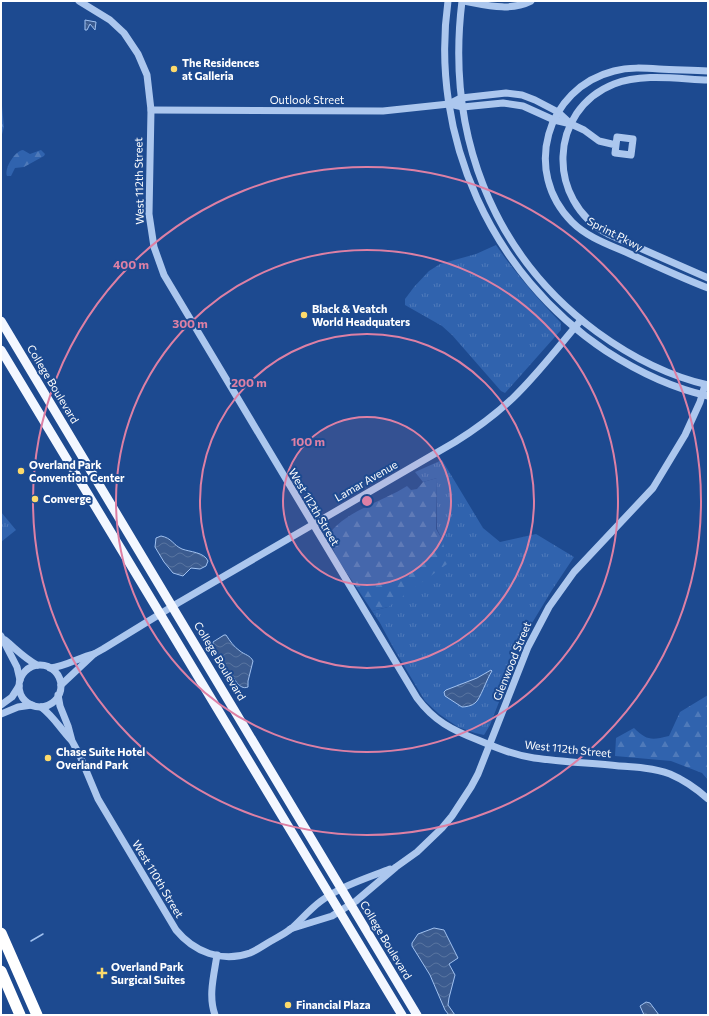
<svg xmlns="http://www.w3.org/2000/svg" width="709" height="1016" font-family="Commissioner,sans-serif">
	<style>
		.grass { fill: url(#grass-tufts) }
		.forest { fill: url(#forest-firs) }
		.water { fill: url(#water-waves); stroke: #a0c1f0 }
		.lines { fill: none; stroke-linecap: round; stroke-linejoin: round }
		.stream { stroke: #a0c1f0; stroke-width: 1.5 }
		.minor { stroke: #acc7ee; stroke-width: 7 }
		.major { stroke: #f3f7ff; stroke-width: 9 }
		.highway { stroke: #fff; stroke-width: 11 }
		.ring { fill: none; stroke: #dd80a5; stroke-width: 2 }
		.poi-dot { fill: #fdda6b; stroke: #1d4a90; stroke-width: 1.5 }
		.labels { text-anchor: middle; stroke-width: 4; stroke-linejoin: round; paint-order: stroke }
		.poi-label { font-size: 11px; font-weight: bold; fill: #fff; stroke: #1d4a90; text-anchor: start }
		.street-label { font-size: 11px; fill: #fff; stroke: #1d4a90 }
		.centre { fill: #dd80a5; stroke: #1d4a90; stroke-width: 2 }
		.ring-label { font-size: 12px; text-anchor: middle; font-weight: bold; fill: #dd80a5; stroke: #1d4a90; stroke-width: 4; stroke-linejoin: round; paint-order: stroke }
	</style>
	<defs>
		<pattern id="grass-tufts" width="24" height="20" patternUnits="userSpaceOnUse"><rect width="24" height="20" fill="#3063ae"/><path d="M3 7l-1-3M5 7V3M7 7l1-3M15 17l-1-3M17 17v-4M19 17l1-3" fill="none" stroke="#4f7aba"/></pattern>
		<pattern id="forest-firs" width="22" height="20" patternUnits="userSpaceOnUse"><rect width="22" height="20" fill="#3063ae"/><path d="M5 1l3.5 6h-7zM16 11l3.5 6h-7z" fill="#4f7aba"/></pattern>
		<pattern id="water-waves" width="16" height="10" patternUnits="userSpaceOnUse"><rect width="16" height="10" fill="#3b5b8f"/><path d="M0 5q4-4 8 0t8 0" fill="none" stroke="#5874a0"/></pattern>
	</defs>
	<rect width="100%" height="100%" fill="#1d4a90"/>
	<g class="grass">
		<path d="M1,96l3,31 -3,11z"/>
		<path d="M496,245c19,28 41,53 65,78v7l-56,63 -4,-2 -49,-56 -10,-9 -37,-21v-6l9,-12 15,-16 11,-7 36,-10z"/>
		<path d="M442,460l41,68 17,14 36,-8 38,23 -22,33 -26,43 -36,92 -6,10 -9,-2 -17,-6 -19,-13 -14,-13 -31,-52 -14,-26 -8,-12 16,-4 54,-68 -5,-10v-51l-14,4 -8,-10z"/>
		<path d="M1,512l15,18 -15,12z"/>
	</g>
	<g class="forest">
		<path d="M23,150l7,4 11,-4 4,4 -1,2 -20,11 -9,1 -4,8h-4c-3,-8 8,-25 16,-26z"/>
		<path d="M437,478l-1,51 6,10 5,19v6l-59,43 -16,4 -35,-53 -9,-21c10,-23 58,-37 79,-51l4,4 6,-1 6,-7z"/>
		<path d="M708,695v85l-6,-7 -31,-12 -56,-5 1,-18 18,-10c13,13 18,12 35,8l11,-24z"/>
	</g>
	<g class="water">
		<path d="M85,20l11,2 -1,8 -5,-6 -3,6h-2z"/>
		<path d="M161,536c11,2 12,9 21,13 8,3 22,3 26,12l-2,5 -6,3 -9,-1 -8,8 -10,-3 -9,-11 -9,-15 1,-9z"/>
		<path d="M224,635h2c4,6 8,12 14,16 5,4 10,4 13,10l-5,20v6c-5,2 -8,-1 -11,-4l-24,-35v-6z"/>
		<path d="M491,670l1,1c-5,7 -12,29 -17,32 -3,3 -10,4 -13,4l-17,-11 -1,-4 2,-2 31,-12z"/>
		<path d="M434,928l10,2 14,28 -9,6 6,11 -6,23 -1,7 7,10h-6l-4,-5 -15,-35 -18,-29v-3l6,-9z"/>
		<path d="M646,1002l4,1 9,12h-15l-4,-9z"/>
	</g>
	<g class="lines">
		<path class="stream" d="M31,941l12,-7"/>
		<g class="minor">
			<path d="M79,1l31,19 14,13 14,21 9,21 4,35 -2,104 5,33 10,28 253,423c17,23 35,32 61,42 19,8 36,15 56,18 28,4 56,5 85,8 17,1 35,2 51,8 14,6 27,15 38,25"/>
			<path d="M448,1c-19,136 44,274 158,350 31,20 66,37 102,45"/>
			<path d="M462,1c-16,130 28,252 135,331 33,24 71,44 111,53"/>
			<path d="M464,1c22,4 45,11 67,0"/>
			<path d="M708,71c-16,-1 -32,-1 -49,-2 -15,-1 -30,-2 -45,2 -68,17 -92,101 -42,151 16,16 38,23 58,32 26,12 52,24 78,34"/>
			<path d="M708,80c-29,-1 -66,-7 -94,4 -66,26 -68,117 -6,150l100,44"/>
			<path d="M449,104l14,3 40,-4 20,3 31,14 17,4 13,6 15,11 17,4 -1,8 16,2 2,-16 -16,-2 -1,8"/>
			<path d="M151,110l232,1 66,-7 12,-6 45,-5 16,2 13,5 23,12 13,12"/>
			<path d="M1,636l16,31 3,13"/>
			<path d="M5,640c11,9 19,18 32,25"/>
			<circle cx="40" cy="686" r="21"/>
			<path d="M50,668c15,-1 30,-11 44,-14"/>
			<path d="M61,685l33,-31 9,-5 75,-46 277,-161c21,-13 40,-27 58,-44 25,-24 46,-52 68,-78"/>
			<path d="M58,695l2,11 8,20 4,15 8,15 18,43 78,131c18,22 46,33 74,23 7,-3 14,-8 21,-12 7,-4 15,-8 21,-13 10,-9 18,-19 29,-27 20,-15 46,-23 69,-32"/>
			<path d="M1,705l11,-8 7,-11"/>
			<path d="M41,707c12,9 19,21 30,33"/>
			<path d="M1,714l17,-7 14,-2"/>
			<path d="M290,929l42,-13 24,-15 40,-34 21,-15 25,-24 10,-12 19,-29 7,-13 50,-127 21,-40 25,-35 79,-84 32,-53 15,-33 5,-17"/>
			<path d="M215,1015c-7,-19 -1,-40 2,-60"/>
		</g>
		<g class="major">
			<path d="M1,321l416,694"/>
			<path d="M1,350l401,665"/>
		</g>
		<g class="highway">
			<path d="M1,933l36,82"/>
			<path d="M1,971l19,44"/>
		</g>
	</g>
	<circle cx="367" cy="501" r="84" fill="#dd80a5" fill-opacity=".12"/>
	<g class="ring">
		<circle cx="367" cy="501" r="84"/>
		<circle cx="367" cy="501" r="167"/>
		<circle cx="367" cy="501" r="251"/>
		<circle cx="367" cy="501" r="334"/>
	</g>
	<g class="poi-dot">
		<circle cx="174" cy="69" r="4"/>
		<circle cx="304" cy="315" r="4"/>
		<circle cx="21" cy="471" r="4"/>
		<circle cx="35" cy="499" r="4"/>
		<circle cx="48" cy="758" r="4"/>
		<path d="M100 967h4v4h4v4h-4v4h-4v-4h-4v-4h4z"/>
		<circle cx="288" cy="1005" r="4"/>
	</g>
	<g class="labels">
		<g class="poi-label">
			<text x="182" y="67">The Residences<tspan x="182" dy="13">at Galleria</tspan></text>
			<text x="312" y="313">Black &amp; Veatch<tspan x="312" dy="13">World Headquaters</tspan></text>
			<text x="29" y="469">Overland Park<tspan x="29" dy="13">Convention Center</tspan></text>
			<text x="43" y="503">Converge</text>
			<text x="56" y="756">Chase Suite Hotel<tspan x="56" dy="13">Overland Park</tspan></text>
			<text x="111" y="971">Overland Park<tspan x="111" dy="13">Surgical Suites</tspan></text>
			<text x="296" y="1009">Financial Plaza</text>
		</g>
		<g class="street-label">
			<text x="307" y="104">Outlook Street</text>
			<text transform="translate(139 181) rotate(-91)" y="4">West 112th Street</text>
			<text transform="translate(615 234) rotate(27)" y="4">Sprint Pkwy</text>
			<text transform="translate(53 384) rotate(59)" y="4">College Boulevard</text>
			<text transform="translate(366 481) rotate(-30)" y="4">Lamar Avenue</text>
			<text transform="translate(314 507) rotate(59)" y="4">West 112th Street</text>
			<text transform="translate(220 661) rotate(59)" y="4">College Boulevard</text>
			<text transform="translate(512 661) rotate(-68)" y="4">Glenwood Street</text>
			<text transform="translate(568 749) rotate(6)" y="4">West 112th Street</text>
			<text transform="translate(158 879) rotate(59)" y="4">West 110th Street</text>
			<text transform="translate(386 940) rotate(59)" y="4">College Boulevard</text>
		</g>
	</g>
	<circle cx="367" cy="501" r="6" class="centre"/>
	<g class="ring-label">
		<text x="131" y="269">400 m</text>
		<text x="190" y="328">300 m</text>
		<text x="249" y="387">200 m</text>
		<text x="308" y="446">100 m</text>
	</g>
	<rect width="709" height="1016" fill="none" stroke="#ffffff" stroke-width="4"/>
</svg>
